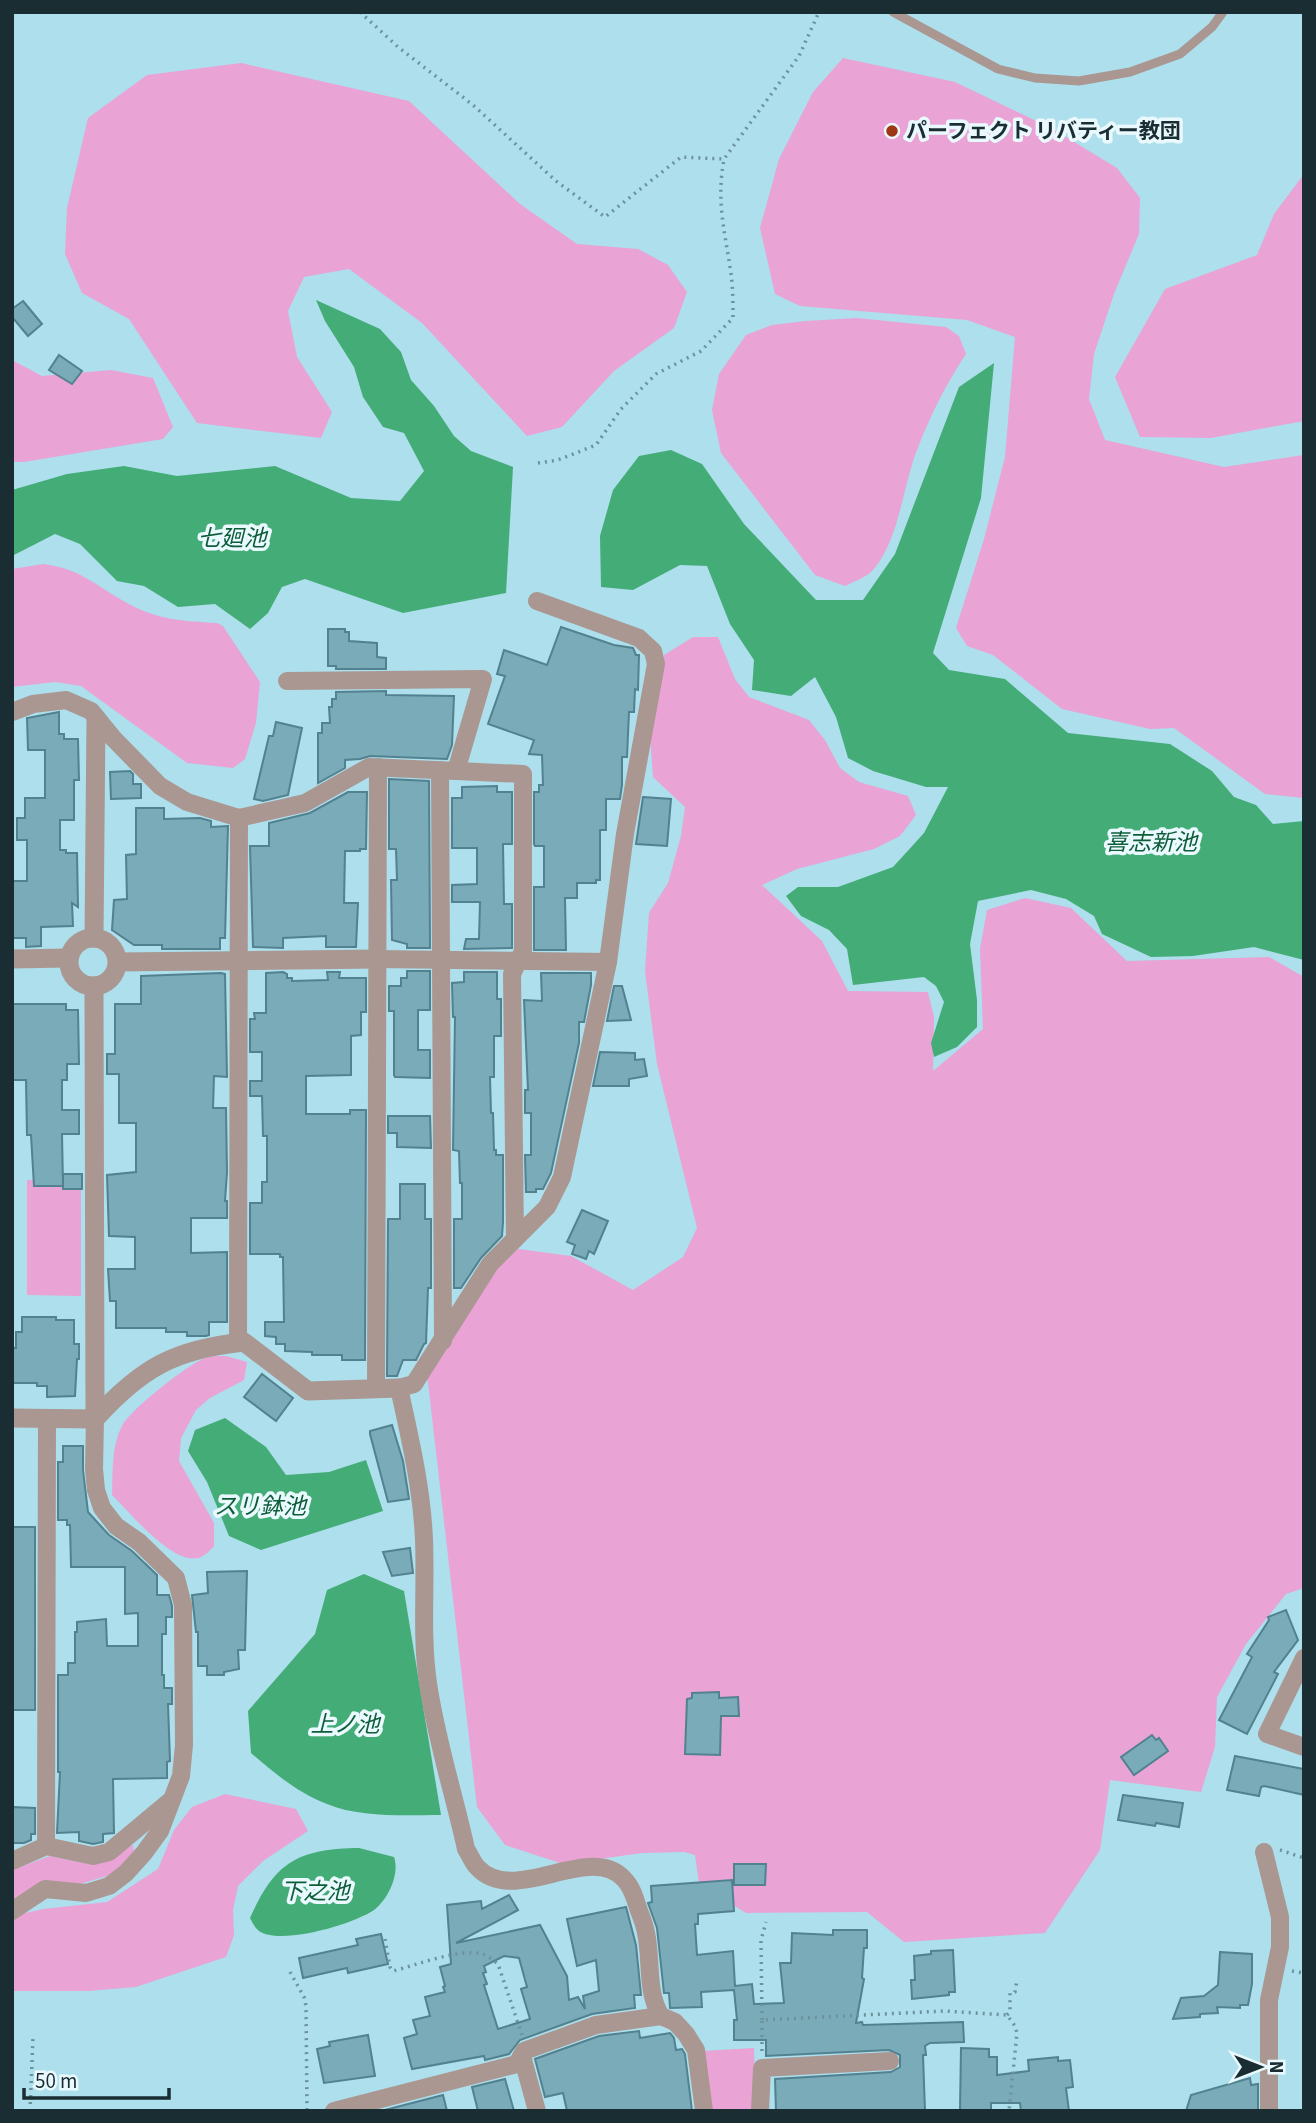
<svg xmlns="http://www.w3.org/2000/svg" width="1316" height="2123" font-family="'Source Sans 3','Noto Sans JP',sans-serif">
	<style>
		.green { fill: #e9a3d5 }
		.water { fill: #44ac76 }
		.building { fill: #7aabb9; stroke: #52818f; stroke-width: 2; fill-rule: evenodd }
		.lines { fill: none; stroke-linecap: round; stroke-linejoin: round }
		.path { stroke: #6d929c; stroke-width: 3.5; stroke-dasharray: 2 5; stroke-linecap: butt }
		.service { stroke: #aa9791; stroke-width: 9 }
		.minor { stroke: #aa9791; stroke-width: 18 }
		.tertiary { stroke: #aa9791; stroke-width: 19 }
		.poi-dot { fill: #9d3714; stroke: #eaf9fd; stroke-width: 2.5 }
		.labels { text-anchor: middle; stroke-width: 7; stroke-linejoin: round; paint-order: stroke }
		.poi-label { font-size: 21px; font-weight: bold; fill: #192d33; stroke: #eaf9fd; text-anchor: start }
		.water-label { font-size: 23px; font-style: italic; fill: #0d5d39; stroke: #eaf9fd }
	</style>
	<rect width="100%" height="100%" fill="#addfed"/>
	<g class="green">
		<path d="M843,58l112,24 98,47 64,39 23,30 -1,36 -25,60 -20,60 -5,45 16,41 119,27 80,-12v343l-39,-4 -91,-66 -24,1 -88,-20 -69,-54 -26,-9 -11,-18 28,-89 21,-82 10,-120 -48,-17 -167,-14 -25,-12 -15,-66 19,-69 34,-67z"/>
		<path d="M241,63l168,38 111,103 57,40 61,5 30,16 19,27 -13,36 -60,43 -52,56 -35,9 -105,-113 -73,-54 -45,8 -16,34 9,46 35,55 -11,26 -124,-15 -68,-104 -47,-26 -17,-39 2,-46 21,-90 59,-43z"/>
		<path d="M1304,174v247l-93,17 -71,-1 -25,-60 50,-88 92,-34 17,-41z"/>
		<path d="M857,318l89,9 13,9 7,18c-20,30 -36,62 -49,96 -14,35 -18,91 -44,120 -6,7 -20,12 -28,16l-30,-11 -94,-122 -9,-43 7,-36 27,-39 26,-10 34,-4z"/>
		<path d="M12,360l30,16 69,-6 42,8 20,49 -10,12 -139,23h-12z"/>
		<path d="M43,564c37,4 53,22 84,39 31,17 55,18 90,20l6,3 37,56 -4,41 -11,36 -12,9 -46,-5 -106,-77 -26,-4 -43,5v-118z"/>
		<path d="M693,637h25l17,42 14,18 60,23 16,20 15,28 19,14 49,14 8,19 -16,21 -26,13 -77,20 -35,16 60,56 26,50 80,1 6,25 -1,54 50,-42 -3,-80 7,-39 38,-12 46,10 56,53 142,-4 35,20v611l-18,6 -40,50 -29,53 -2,50 -14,45 -91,-12 -10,70 -55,83 -141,9 -37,-30 -121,1 -47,-29 -4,-29 -11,-3 -42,1 -79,11 -58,-19 -28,-38 -50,-433 84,-126 60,8 62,34 50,-33 14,-29 -40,-164 -12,-93 4,-58 19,-30 13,-47 4,-29 -32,-30 -3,-42 14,-80z"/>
		<path d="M27,1180l54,1v115l-54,-1z"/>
		<path d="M226,1356l21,6 -3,18 -34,18 -14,12 -15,28 -2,23 35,62v23c-3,3 -8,9 -13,11 -27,11 -71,-45 -89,-62 1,-22 -1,-48 10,-69 8,-16 65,-61 83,-68 6,-2 14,-2 21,-2z"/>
		<path d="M225,1794l71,15 12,22 -45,30 -25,25 -5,24 1,25 -8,22 -90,30 -48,4h-76v-75l31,-7 64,-7 51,-33 16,-39 18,-23z"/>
		<path d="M133,1845l1,7 -12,15 -15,9 -95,28v-34l38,-14 43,9 14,-4 15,-11z"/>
		<path d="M754,2048l2,63h-44l-10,-60z"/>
	</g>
	<g class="water">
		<path d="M316,300l64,29 21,23 10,28 23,26 20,30 17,15 42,16 -7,126 -103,20 -98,-34 -23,8 -14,26 -18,16 -35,-25 -37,3 -34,-21 -27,-5 -37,-37 -25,-10 -43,22v-66l55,-16 57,-8 53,10 98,-10 76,32 49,3 24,-30 -20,-38 -21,-6 -20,-30 -9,-30 -29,-46z"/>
		<path d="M994,363l-13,135 -48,155 16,17 56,9 63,54 102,11 42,27 22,26 22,8 17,19 31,-3v139l-50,-13 -61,9 -42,1 -49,-23 -8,-18 -28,-17 -35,-9 -53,11 -8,43 7,56v27l-20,20 -23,10 -3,-14 13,-41 -8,-16 -12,-9 -71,8 -6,-36 -18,-19 -28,-14 -15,-20 12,-9h40l55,-20 31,-34 24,-46h-22l-53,-16 -25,-13 -12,-41 -21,-40 -24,19 -39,-6 2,-30 -24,-36 -23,-58 -27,-1 -47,25 -32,-3 -1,-51 13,-46 26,-34 32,-6 31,14 42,60 72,76h47l32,-46 64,-167z"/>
		<path d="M225,1418l41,29 20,28 43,-3 37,-12 17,51 -122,39 -32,-14 -22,-54 -19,-31 7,-21z"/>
		<path d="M364,1574l40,17 37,224c-35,0 -81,3 -114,-11 -29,-11 -53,-31 -76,-51l-3,-42 67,-77 12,-44z"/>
		<path d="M359,1848l35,9c6,17 -6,42 -20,53 -20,14 -94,36 -115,21 -4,-3 -7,-9 -9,-13 25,-57 49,-69 109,-70z"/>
	</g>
	<g class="building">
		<path d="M23,301l19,23 -14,12 -16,-19v-8z"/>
		<path d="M59,355l23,16 -10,13 -23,-14z"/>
		<path d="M561,627l53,18 19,3 3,7h3l-1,35 -3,-1 -1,23h-5l-2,45h-5v28l-2,14h-14v31h-6v50h-4v3h-19v15h-12l1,52h-32v-63h10v-41h-9l-1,-2v-52h5v-7h4l-1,-30 -13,-1 5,-14 -46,-16 17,-48 -8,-2 7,-24 43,15z"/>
		<path d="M328,629h17v3h4v9l28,2v14l9,1v11h-50v-3h-8z"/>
		<path d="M386,691v4l68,1 -2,49 -5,14 -77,-3 -10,3 -15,1v8l-27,15v-50h4v-10h8l-1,-16h3v-8h4v-7z"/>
		<path d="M59,712v22h5v5h14l1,41h-5v40h-14v30h6v3h11l1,54 -6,-4 1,23 -32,1v19l-15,1v-9h-14v-57h15v-41h-10v-22h8v-20h20v-48h-17l-1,-32z"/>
		<path d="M276,722l26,6 -14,67 -25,6 -9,-2 15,-63h4z"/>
		<path d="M130,771l3,3v10h8v14l-30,1 -1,-27z"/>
		<path d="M389,779l40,2 1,167h-23v-4l-15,-4 -1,-60h6l-1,-31h-7z"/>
		<path d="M497,786v6h15v52h-9l1,60h8v44l-48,1 2,-10h13l1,-37h-28v-17l25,-1v-36h-25v-50h10v-11z"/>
		<path d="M348,792h19l-1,57h-6v2h-15l-1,52h14l-2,44h-30v-11l-43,2v10l-30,-1 -3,-101h19v-23l41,-10z"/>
		<path d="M643,797l28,2 -4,47 -31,-2z"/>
		<path d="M136,808h28v11l36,-1 11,3v6l17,-1 -3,112h-5v11h-58v-4h-28l-22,-15 2,-30 13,-1 -1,-44 10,-1z"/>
		<path d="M407,971h23v39h-12v40h12v28l-35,-1 -1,-2v-64h-5v-25h12v-8h6z"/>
		<path d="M283,972l4,2v4h5v3l36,-1 -1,-8h13l-1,6h27v34h-5v23l-10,1v39l-45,1v38h44v-4h16l-1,250h-23v-5h-30v-3l-27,-1v-7h-9v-7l-11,-1v-14h19l-1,-65h-3v-3h-30v-51h12v-21h5v-46h-4l-1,-40h-12v-15h12v-29h-12v-33h5l-1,-6h12v-40z"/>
		<path d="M464,972h33v27h4v37h-7v41h-4l1,36h2l1,37h2v5h7v67l-1,14 -21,22 -20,30h-7v-69h8v-36h-2l-1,-32 -6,-1 2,-133h-2l-1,-34 12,-1z"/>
		<path d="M221,973l4,1 2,103 -13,-1 -1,32h13l1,64 -2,29h2v17h-36v35l36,-1v70h-18v13l-3,1h-19v-4h-21v-4h-50v-27h-6l-2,-32h27v-32l-26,-1 -2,-61 29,-3v-49h-17v-49h-12v-20h8v-50h26v-28z"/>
		<path d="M541,973h50v12l-7,37h-5v21l-28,130 -8,16h-7v3h-10l-1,-37h6v-42h-6v-23h3l-4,-90 18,1z"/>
		<path d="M614,986h8l9,34 -24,1z"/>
		<path d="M12,1004h54v6h12l1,54h-12v16h-5v30h17v24h-17l1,52h-29l-3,-51h-4l-1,-55h-14z"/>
		<path d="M600,1052l35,1v7l9,-1 3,17 -18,3v7h-36z"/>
		<path d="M388,1116h42l1,32 -34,-1v-14h-9z"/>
		<rect x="63" y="1174" width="19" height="15"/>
		<path d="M400,1184h25v35h6v69h-3l-2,55 -2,1 -8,16h-13l-6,16h-10l1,-157h12z"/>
		<path d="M582,1210l26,11 -14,33 -5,-3 -3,8 -14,-5 3,-9 -8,-3z"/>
		<path d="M22,1317h34v3h18v24h5v15h-2l-2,37 -28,1v-11h-10v-3h-25v-35h4v-16h6z"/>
		<path d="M262,1374l31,24 -17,23 -32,-24z"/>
		<path d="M392,1425l11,36 6,38 -21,3 -18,-68v-3z"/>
		<path d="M63,1446h20v24l5,42 21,23 23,16 25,24v20h12l3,11v11h-6v17h-4v41h2v13h8v16h-4l2,57 -3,1v16l-54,1 1,54 -11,1v8l-10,2 -14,-3v-9l-22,1 3,-61h-2v-97h10v-12h7v-31h2v-10l29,-3 1,27h31v-33l-13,1v-47h-54l-1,-42h-3v-5h-9v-58h5z"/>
		<rect x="12" y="1527" width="23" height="183"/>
		<path d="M410,1548l3,25 -21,3 -9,-24z"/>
		<path d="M247,1571l-2,79h-7l1,19 -15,3v3h-17v-9h-9v-34h-2l-4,-37 16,-2 -1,-21z"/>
		<path d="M1286,1610l12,30 -24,32 4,2 -31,60 -28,-14 33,-63 -5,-3 22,-34 -1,-3z"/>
		<path d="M719,1692v6l19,-1 1,19h-18l-1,39 -35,-1 2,-55 5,-1v-5z"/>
		<path d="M1152,1735l4,5 3,-2 9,13 -34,24 -13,-18z"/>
		<path d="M1235,1756l69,13v26l-40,-9 -3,1 -2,9 -32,-6z"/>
		<path d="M1123,1795l60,8 -4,24 -23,-4 -1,3 -37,-6z"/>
		<path d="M12,1807l23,1v26h-4v6l-7,3h-12z"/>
		<path d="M734,1864h32l-1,21h-31z"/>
		<path d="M732,1880l2,31 -36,3v10h-3l2,31 36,-4 2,35 17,-2 2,20 30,-1 -4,-40h11l1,-30 41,2v-5h34v18h-3l-2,30 2,1 -8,44 6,-1 1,3 100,-3 1,20 -34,1 -5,3 1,9h-3l2,56h-149l-1,-32 116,-7 9,-5v-12l-11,-5 -123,6v-16h-32v-20h3l-3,-30 -33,2 1,15 -32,1 -1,-15h-5l-7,-65 -9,-25 4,-1 -1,-16z"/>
		<path d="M509,1895l9,15 -62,33 84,-18 27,51 2,24 9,-3 7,12 -2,-13 16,-5 -3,-31 -19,6 -10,-47 59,-12 10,38 5,50h-7l1,13 -43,6 -72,26 -11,14 -24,6 -1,-4 -72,13 -8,-31 13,-4 -4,-14 17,-4 -5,-19 20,-5 -2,-5 2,-1 -5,-19 11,-3 -4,-59 34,-4 1,8zM504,1956l15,2 8,29 -6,2 9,30 -32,10 -14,-44 3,-1 -4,-11 3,-1 -2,-6z"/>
		<path d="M381,1934l7,30 -40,9 -1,-5 -44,10 -4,-20 59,-13 -2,-6z"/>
		<path d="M953,1950l2,42h-6v3l-37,4 -1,-19h4l-1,-24 17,-2v-3z"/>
		<path d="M1220,1952l32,2v30l-4,21h-8v3l-23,-1 1,6 -18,1v3l-27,2 8,-21 23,-2 14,-11z"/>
		<path d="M639,2031l1,7 30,-5 4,5 2,12 6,-1 3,5 7,57h-125l-4,-18 -18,4 -10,-38 64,-23z"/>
		<path d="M368,2035l7,41 -51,7 -7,-34 13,-3 -1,-4z"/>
		<path d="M961,2048l28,1v8h8v18l32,-4 -1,-11 30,-3v4l12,-1 3,27 -7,1 3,23h-48l-1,-8h-29v8h-31z"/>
		<path d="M1250,2078l1,7 7,-1v27h-72l5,-16z"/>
		<path d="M505,2079l9,32h-36l-6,-24z"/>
		<path d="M443,2095l4,16h-66z"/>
	</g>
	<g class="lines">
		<g class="path">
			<path d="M360,12l38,35 75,58 83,76 49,36 76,-60 43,2"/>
			<path d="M538,463l20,-3 38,-15 25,-36 35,-35 45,-23 32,-33c0,-14 0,-30 -2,-44 -6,-43 -15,-71 -7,-115l75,-103 20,-44"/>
			<path d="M1280,1850l24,8"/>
			<path d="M385,1939l5,28 3,4c23,-6 67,-23 90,-17 5,2 10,6 15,10l24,71"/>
			<path d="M1292,1971l12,2"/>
			<path d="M290,1972l14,25 2,9 1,105"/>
			<path d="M1007,2015l3,-3v-19l5,-1 2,-12"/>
			<path d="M762,2020l-1,-80 5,-18"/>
			<path d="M762,2051v-31l182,-9 63,4 8,11 2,7 -8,78"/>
			<path d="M30,2111l3,-73"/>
		</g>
		<path class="service" d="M893,12l105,57 37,9 44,3 51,-9 50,-18 32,-27 11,-15"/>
		<g class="minor">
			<path d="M537,601l102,37 14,13 3,13 -31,170 -17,128 -46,215 -15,30 -57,57 -76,120 -15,4c11,50 23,101 25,152 2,48 -3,96 4,143 8,56 26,111 38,166 4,6 7,14 11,18 37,41 112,-26 147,12 8,8 11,19 14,29 3,8 7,17 8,25 6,28 0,60 15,83"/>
			<path d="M287,681l196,-2 -27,92"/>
			<path d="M12,712l21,-8 33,-4 25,11 22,27 47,48 27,16 52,16 66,-15 64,-36 154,7v177l-11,23 3,265"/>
			<path d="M440,770l3,571"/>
			<path d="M377,959l231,3"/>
			<path d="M238,1343l1,-525"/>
			<path d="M376,1389l2,-622"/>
			<path d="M1304,1658l-37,76 37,13"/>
			<path d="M46,1846l1,-428"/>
			<path d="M1264,1852l16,65v30l-11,53v111"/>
			<path d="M12,1861l34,-15 47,10 16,-4 60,-50"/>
			<path d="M12,1911l33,-22 41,4 23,-7 17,-13 18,-20 16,-22 21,-55 3,-31 -1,-140 -7,-27 -37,-36 -23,-16 -14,-18 -6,-18 -2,-21 1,-50"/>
			<path d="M522,2056l15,55"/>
			<path d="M334,2111l183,-47 7,-13 72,-26 65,-9 14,6 11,12 10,16 8,61"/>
			<path d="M760,2111l2,-43 128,-7"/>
		</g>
		<g class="tertiary">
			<path d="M94,938l2,-220"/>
			<circle cx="93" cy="962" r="24"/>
			<path d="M12,959l56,-1"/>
			<path d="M118,962l259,-3"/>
			<path d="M94,986l1,433"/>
			<path d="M12,1418l83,1c46,-51 80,-70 149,-77l64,49 91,-3"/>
		</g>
	</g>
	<circle class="poi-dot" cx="892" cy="131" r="7"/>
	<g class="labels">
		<g class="poi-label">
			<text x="906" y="138">パーフェクト リバティー教団</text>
		</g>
		<g class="water-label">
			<text x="232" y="546">七廻池</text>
			<text x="1151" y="850">喜志新池</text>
			<text x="260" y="1514">スリ鉢池</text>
			<text x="345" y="1732">上ノ池</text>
			<text x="315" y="1899">下之池</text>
		</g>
	</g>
	<rect width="1316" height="2123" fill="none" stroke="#192d33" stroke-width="28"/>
	<g transform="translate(1260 2067) rotate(90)" stroke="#eaf9fd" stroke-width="5" paint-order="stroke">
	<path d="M0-5L12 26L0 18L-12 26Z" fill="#192d33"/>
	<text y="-10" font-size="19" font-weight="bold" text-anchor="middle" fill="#192d33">N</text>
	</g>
	<path d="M24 2088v10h145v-10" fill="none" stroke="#192d33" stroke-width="3.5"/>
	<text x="35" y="2088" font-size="21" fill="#192d33" stroke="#eaf9fd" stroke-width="5" paint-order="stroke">50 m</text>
</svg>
